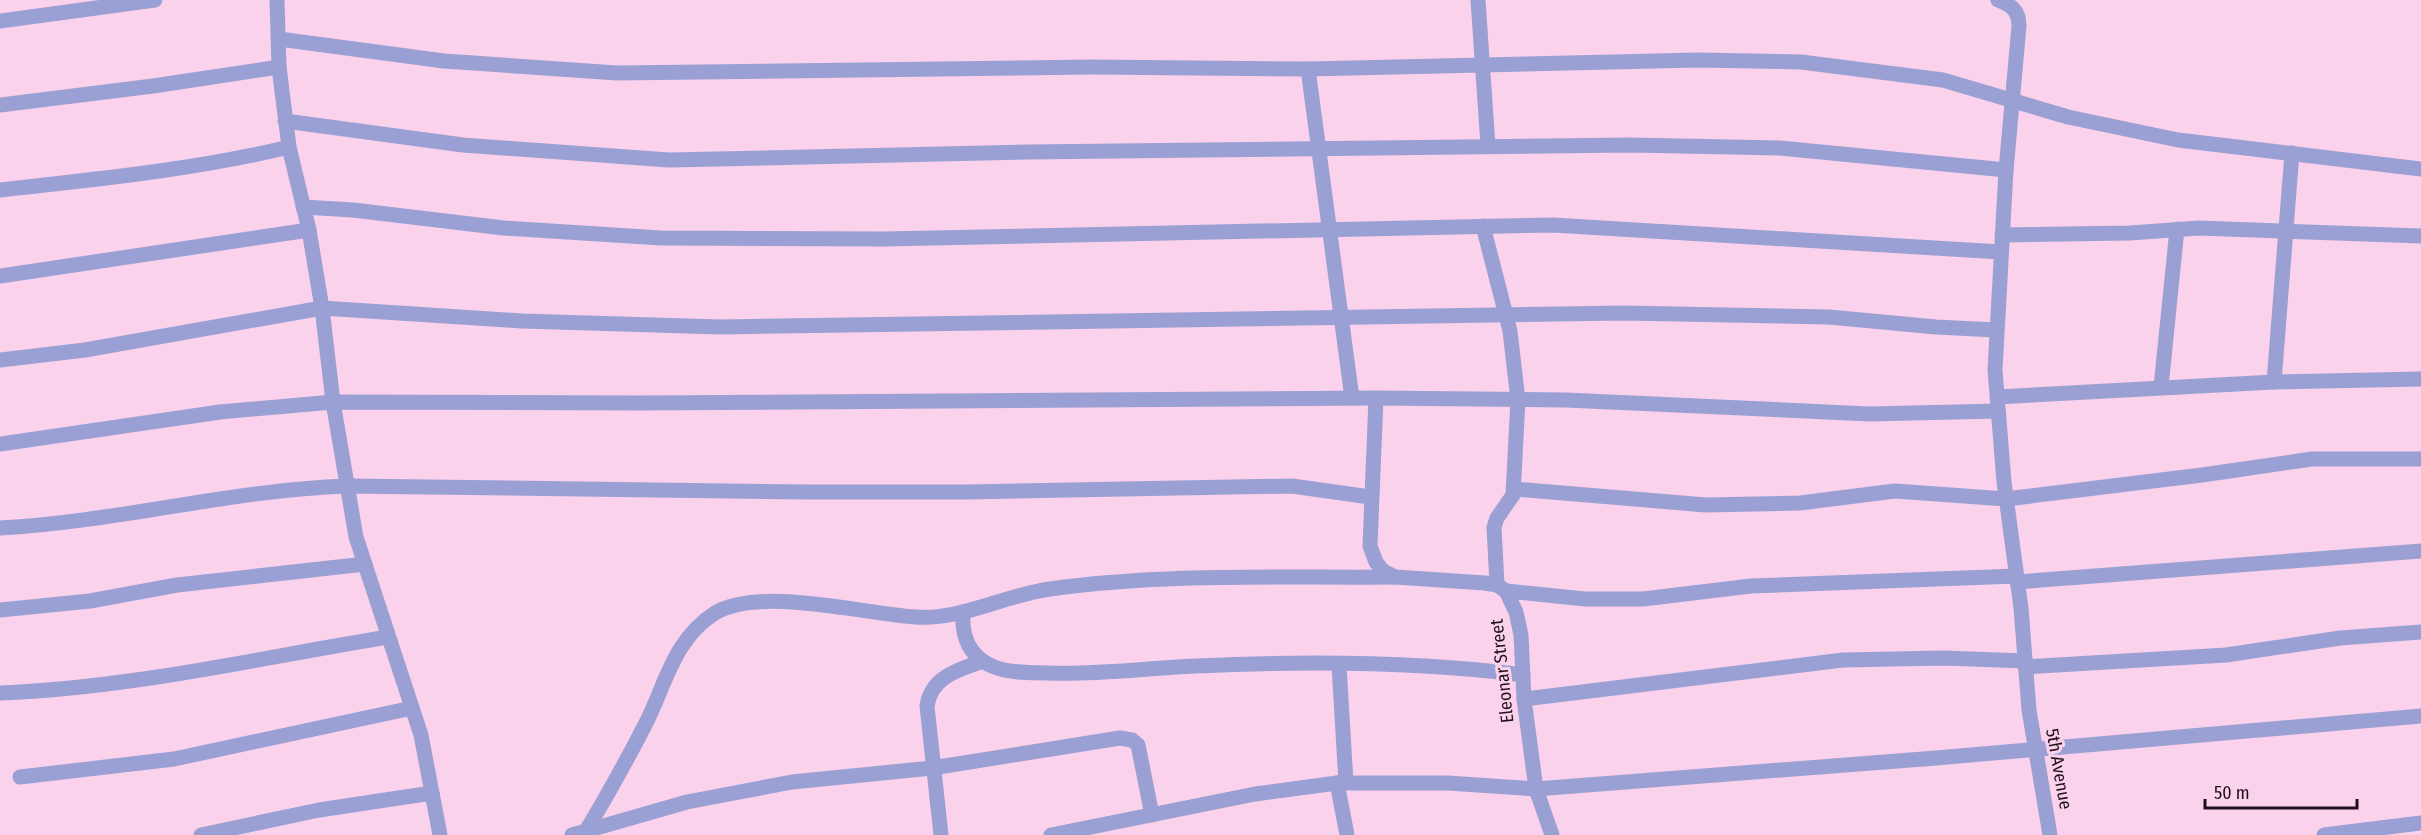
<svg xmlns="http://www.w3.org/2000/svg" width="2421" height="835" font-family="'Fira Sans Condensed',sans-serif">
	<style>
		.lines { fill: none; stroke-linecap: round; stroke-linejoin: round }
		.street { stroke: #9ba0d4; stroke-width: 15 }
		.labels { text-anchor: middle; stroke-width: 6; stroke-linejoin: round; paint-order: stroke }
		.street-label { font-size: 18px; fill: #21101b; stroke: #fbd2ec }
	</style>
	<rect width="100%" height="100%" fill="#fbd2ec"/>
	<g class="lines">
		<g class="street">
			<path d="M277,0l2,67 10,80 20,83 13,78 11,94 23,135 65,198 19,100"/>
			<path d="M1478,0l10,146"/>
			<path d="M1998,0c14,5 21,11 21,26l-13,144 -11,200 9,112 17,126 8,102 21,125"/>
			<path d="M0,21l155,-21"/>
			<path d="M279,39l165,22 173,12 475,-6 216,2 390,-9 103,2 142,18 125,37 110,23 243,29"/>
			<path d="M1308,69l44,329"/>
			<path d="M0,105l153,-19 126,-19"/>
			<path d="M285,121l178,24 206,15 359,-8 603,-7 149,3 226,22"/>
			<path d="M0,190c97,-11 194,-20 289,-43"/>
			<path d="M303,207l50,3 151,18 157,10 222,1 670,-14 448,27"/>
			<path d="M1483,226l27,105 8,69 -5,95 -16,23 -3,9 3,58"/>
			<path d="M2002,235l128,-2 69,-5 222,8"/>
			<path d="M0,276l309,-46"/>
			<path d="M0,360l85,-10 237,-42 200,13 199,6 903,-14 205,4 107,10 60,3"/>
			<path d="M2274,382l18,-229"/>
			<path d="M2161,387l16,-158"/>
			<path d="M1997,397l277,-15 147,-3"/>
			<path d="M1376,398l-6,148 6,16 7,9 12,6 90,6 12,2 9,6 10,21 5,23 3,64 12,90 16,46"/>
			<path d="M0,444l220,-32 113,-10 305,1 738,-5 190,2 304,14 128,-3"/>
			<path d="M1514,489l192,16 94,-2 95,-12 111,8 196,-24 110,-16h109"/>
			<path d="M0,528c116,-6 230,-38 347,-42l462,6h157l326,-6 78,11"/>
			<path d="M2017,582l404,-31"/>
			<path d="M1506,591l79,8h58l108,-13 265,-10"/>
			<path d="M0,610l90,-9 87,-16 188,-21"/>
			<path d="M963,612c-2,27 8,47 34,56 15,5 34,5 50,5 50,2 99,-5 149,-7 108,-5 219,-5 327,9"/>
			<path d="M1339,665l7,118"/>
			<path d="M2025,667l201,-12 114,-17 81,-6"/>
			<path d="M0,693c131,-5 259,-35 388,-56"/>
			<path d="M1524,699l319,-39 101,-2 81,3"/>
			<path d="M20,777l154,-18 238,-51"/>
			<path d="M1337,783l10,52"/>
			<path d="M586,831c21,-35 41,-71 60,-108 20,-40 28,-84 69,-110 46,-27 149,1 201,4 46,3 89,-22 134,-28 114,-16 231,-11 345,-12"/>
			<path d="M201,835l118,-25 113,-17"/>
			<path d="M572,835l115,-33 105,-20 140,-14 188,-30 12,2 6,5 14,70"/>
			<path d="M941,835l-14,-129c4,-29 31,-36 56,-45"/>
			<path d="M1051,835l204,-41 82,-11h111l88,6 400,-31 485,-42"/>
			<path d="M2324,835l97,-12"/>
		</g>
	</g>
	<g class="labels">
		<g class="street-label">
			<text transform="translate(1502 671) rotate(-96)" y="6">Eleonar Street</text>
			<text transform="translate(2059 769) rotate(80)" y="6">5th Avenue</text>
		</g>
	</g>
	<path d="M2205 799v9h152v-9" fill="none" stroke="#21101b" stroke-width="3"/>
	<text x="2214" y="799" font-size="18" fill="#21101b" stroke="#fbd2ec" stroke-width="4.5" paint-order="stroke">50 m</text>
</svg>
